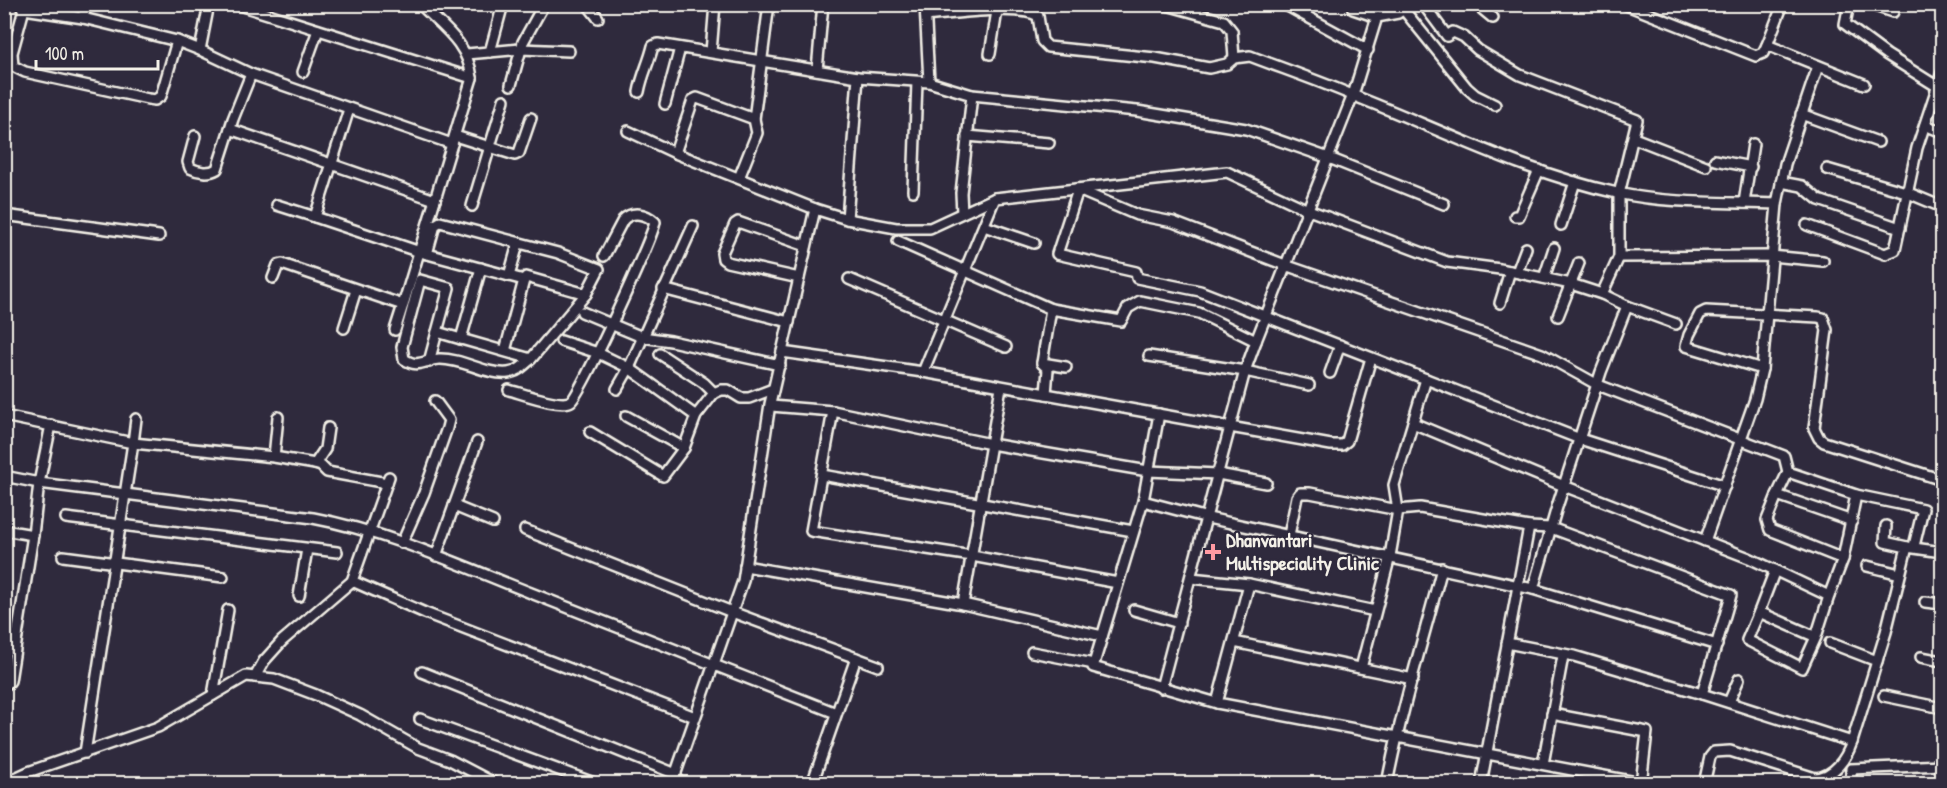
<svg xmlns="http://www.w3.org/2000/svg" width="1947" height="788" font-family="'Patrick Hand',sans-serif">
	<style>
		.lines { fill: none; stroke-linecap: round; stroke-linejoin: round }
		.minor-casing { stroke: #f4f1e8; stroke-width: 14 }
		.minor { stroke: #2f2a3d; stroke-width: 9 }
		.poi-dot { fill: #ff9aa2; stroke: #2f2a3d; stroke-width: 2 }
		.labels { text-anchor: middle; stroke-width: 4.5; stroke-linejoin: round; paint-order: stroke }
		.poi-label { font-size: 20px; font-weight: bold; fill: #f4f1e8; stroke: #2f2a3d; text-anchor: start }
	</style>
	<rect width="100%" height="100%" fill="#2f2a3d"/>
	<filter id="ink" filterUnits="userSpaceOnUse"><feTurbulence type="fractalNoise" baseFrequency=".0167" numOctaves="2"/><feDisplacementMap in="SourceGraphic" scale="12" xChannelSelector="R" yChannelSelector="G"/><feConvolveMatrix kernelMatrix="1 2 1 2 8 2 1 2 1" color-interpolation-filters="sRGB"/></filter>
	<g filter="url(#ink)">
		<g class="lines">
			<g class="minor-casing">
				<g id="minor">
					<path d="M19,4l5,5 59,9 94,23 23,9 51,24 201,70"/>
					<path d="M236,4l236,74"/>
					<path d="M587,4l11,14"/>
					<path d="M925,4l4,78"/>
					<path d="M1163,4l61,17 8,10 2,27"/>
					<path d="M1284,4l84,46"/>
					<path d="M1354,4l-1,5 24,8"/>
					<path d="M1423,4l24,32 6,-4 11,5 14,13 42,25 117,45 -18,74v63l-17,37"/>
					<path d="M1476,4l17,14"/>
					<path d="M1624,4l132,52 7,-3 4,-8"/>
					<path d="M1783,4l-16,41 97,39"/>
					<path d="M1849,4l-4,20 42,31 51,32"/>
					<path d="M1869,4l24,8"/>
					<path d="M24,9l-12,44 1,13 12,6 123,27 7,1 6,-4 16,-55"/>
					<path d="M1403,9l64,79 8,7 20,10"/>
					<path d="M926,16c25,-2 92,-12 112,0l4,25 6,6 107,11 54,10 18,-4 7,-6 16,-2c34,13 69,25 102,39 88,34 173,78 265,98 52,11 107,9 160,11"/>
					<path d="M83,18l3,-14"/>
					<path d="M200,50l9,-46"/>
					<path d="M490,52l13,-48"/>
					<path d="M711,52l4,-48"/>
					<path d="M467,54l54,-5 48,2"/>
					<path d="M990,54l7,-43"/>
					<path d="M817,70l6,-66"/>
					<path d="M303,72l15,-42"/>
					<path d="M511,85l12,-43 21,-38"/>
					<path d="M639,92c3,-17 10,-29 14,-46l5,-2 200,33 71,5 43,13 165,16 109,18 83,29 115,46"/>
					<path d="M665,104l15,-56"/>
					<path d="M349,109l-34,108 105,35 104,28 2,-3 60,17"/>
					<path d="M1801,114l77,28"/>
					<path d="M754,119l15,-115"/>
					<path d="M1925,125l17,7"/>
					<path d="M230,129l205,71"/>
					<path d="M628,131l47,22 140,56 32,10 49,9h34l65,-30 232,-26 79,37 141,53 53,7 71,15 31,10 25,12 49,18"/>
					<path d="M195,136l-7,26 2,6c8,4 19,6 27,1l16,-50 18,-45"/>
					<path d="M455,136l60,19 4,-2 12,-35"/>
					<path d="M967,136l82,7"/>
					<path d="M1634,138l72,28"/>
					<path d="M675,153l18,-53 4,-2 57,21 3,14 -18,45"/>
					<path d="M1715,160l36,7"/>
					<path d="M1827,169l79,23 36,15"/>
					<path d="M1781,182l21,4 17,14 81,28"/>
					<path d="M1076,189l61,26 36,7 112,43 257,89 56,31 186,71 4,16 68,23 67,14 -9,37"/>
					<path d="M1078,190l-21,64 79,18 1,6 63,13 380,148 145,47"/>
					<path d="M913,191l4,-109"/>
					<path d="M1744,203l9,-59"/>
					<path d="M277,205l38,12"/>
					<path d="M472,206l32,-106"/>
					<path d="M962,213l-1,-20 11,-98"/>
					<path d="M4,215l155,21"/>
					<path d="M1515,216h4l20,-46"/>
					<path d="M847,219l11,-142"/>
					<path d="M1561,225l14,-43"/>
					<path d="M1807,225l78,29 10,-4 22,-102 25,-75"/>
					<path d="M984,226l50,17"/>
					<path d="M898,241l153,68 70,12 7,-13 12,-7 59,12 57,28 97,-246 24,-78 21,-4 14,-9"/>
					<path d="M427,254l8,-29 5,-3 118,31 41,16 -13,25 -55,65 -70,-20"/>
					<path d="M1619,257l152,-1 52,5"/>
					<path d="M1517,272l9,-24"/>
					<path d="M509,276l9,-32"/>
					<path d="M273,278l5,-13 4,-1 121,41 69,-227c-4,-35 -28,-50 -52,-74"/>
					<path d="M799,278l-72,-16 -4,-3 -1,-6 13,-29 3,-2 68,24"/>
					<path d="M1544,278l10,-30"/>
					<path d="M849,279l157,68"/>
					<path d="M663,289l126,33"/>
					<path d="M1500,303l10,-32"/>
					<path d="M582,312l60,25 29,4 109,24"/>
					<path d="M1558,316l21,-53"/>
					<path d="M344,328l12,-38"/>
					<path d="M395,330l8,-25"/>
					<path d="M437,332l12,-44 -29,-8 -18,67 2,12c14,10 20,1 35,0 23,-1 46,16 69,14 10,-1 16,-8 23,-14"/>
					<path d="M561,341l37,12 31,15 67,48"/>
					<path d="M1256,341l-11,30 64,14"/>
					<path d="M505,351l19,-71"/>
					<path d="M782,352l141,20 307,55 15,-56 -96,-15"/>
					<path d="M660,354l44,29 10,10"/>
					<path d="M429,362l8,-30 24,7 20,-71"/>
					<path d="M1042,363l24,4"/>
					<path d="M1762,369l-76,-23 3,-11 11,-21 6,-3 112,6 5,1 4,12 -13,98 5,10 5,4 118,38"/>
					<path d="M923,372l72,-174"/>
					<path d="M1330,373l10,-28"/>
					<path d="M1426,379l-32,106 4,25 22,-2 109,19 -48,257"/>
					<path d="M1001,387l-38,217 139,32"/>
					<path d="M617,389l12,-21 64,-142"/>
					<path d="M509,390c12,3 52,18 62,11 9,-5 82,-164 84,-179 -9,-8 -22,-12 -32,-2l-19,36"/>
					<path d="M1046,394l2,-25 -6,-6 9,-54"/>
					<path d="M771,406l62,5 158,33 157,27 70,3 48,9"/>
					<path d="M833,411l-22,120 161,25 146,27"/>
					<path d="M1159,414l-16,87 -50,166 124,36 424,80"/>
					<path d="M4,416l129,27 -48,310"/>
					<path d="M626,416l58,32"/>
					<path d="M136,419l-3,24 141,14 41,7 10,-15 3,-21"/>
					<path d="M1413,423l151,63 185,72 80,38"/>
					<path d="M590,432l73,44 21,-28 12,-32 18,-23 7,-3h7l13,8h8l24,-9"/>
					<path d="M274,457l4,-40"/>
					<path d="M315,464l6,2 6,6 60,11"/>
					<path d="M1788,472l-11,23 75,26"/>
					<path d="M822,475l311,56"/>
					<path d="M4,476l35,7 274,35c75,14 147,47 218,75 102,40 203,80 305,120"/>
					<path d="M1777,495l-10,25 3,10 73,29"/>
					<path d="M1143,501l65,17 325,71 184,56"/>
					<path d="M454,506l39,16"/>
					<path d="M66,518l271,34"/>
					<path d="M1886,526l-1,16 22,5"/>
					<path d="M1529,527l22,1 180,67 -29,99"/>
					<path d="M4,530l29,5"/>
					<path d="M525,530l207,82 146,54"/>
					<path d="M1289,535l8,-38 3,-4h10l88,17 -8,46 -29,112"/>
					<path d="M1705,541l50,-142 7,-30 15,-165 8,-40 33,-98"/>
					<path d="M402,543l22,-50 23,-65 2,-8 -14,-19"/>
					<path d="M63,556l160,21"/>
					<path d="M436,556l41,-114"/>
					<path d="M745,566l218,38"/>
					<path d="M1867,566l33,8"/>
					<path d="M1191,578l58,6 126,27"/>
					<path d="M352,581l73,32 270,104"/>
					<path d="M1533,589l24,-82 44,-135 26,-66"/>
					<path d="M299,596l8,-47"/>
					<path d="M1925,602l17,2"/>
					<path d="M1134,610l45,13"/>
					<path d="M1759,612l16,-42"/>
					<path d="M4,634l13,2"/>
					<path d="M1816,637l-57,-25 -12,28 55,28 14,-31 13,-41 14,-37 13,-64"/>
					<path d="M1234,642l179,37"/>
					<path d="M1507,643l67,13 128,38 150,48"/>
					<path d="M1830,643l47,18"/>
					<path d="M1032,652l62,12"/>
					<path d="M1921,657l21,4"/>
					<path d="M422,672l254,102"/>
					<path d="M255,677l9,-16 18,-20 70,-60 37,-104"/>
					<path d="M4,686l6,-5 23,-146 6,-52 12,-58"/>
					<path d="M1161,688l69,-261 101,18h11l5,-4 24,-83"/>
					<path d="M213,695l15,-85"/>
					<path d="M1884,696l58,12"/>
					<path d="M1729,702l10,-23"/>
					<path d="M1217,703l32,-119"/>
					<path d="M1552,714l95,18 -6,52"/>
					<path d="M420,719l177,65"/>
					<path d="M1543,764l20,-108"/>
					<path d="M4,783l24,-11 130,-45 88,-51 28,3 42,16 44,20 58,33 32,12 46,24"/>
					<path d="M672,784l71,-203 27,-177 45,-195"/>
					<path d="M812,784l44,-126"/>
					<path d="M1387,784c14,-73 36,-144 55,-216"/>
					<path d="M1704,784l6,-27 4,-5 16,-1 85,27c19,-1 31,-19 37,-36l34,-110 21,-85 35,5"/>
					<path d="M1851,784v-15l91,-4"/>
				</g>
			</g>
			<use href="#minor" class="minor"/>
		</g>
	</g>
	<path class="poi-dot" d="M1210 543h6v6h6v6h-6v6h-6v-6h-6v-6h6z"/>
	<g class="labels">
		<g class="poi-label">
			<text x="1226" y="547">Dhanvantari<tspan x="1226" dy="23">Multispeciality Clinic</tspan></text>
		</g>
	</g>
	<rect width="1947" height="788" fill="none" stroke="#2f2a3d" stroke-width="24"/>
	<rect x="12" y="12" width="1923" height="764" fill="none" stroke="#f4f1e8" stroke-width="2" filter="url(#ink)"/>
	<path d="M36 60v9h122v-9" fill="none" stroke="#f4f1e8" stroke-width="3"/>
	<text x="45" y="60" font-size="18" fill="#f4f1e8" stroke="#2f2a3d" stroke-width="4.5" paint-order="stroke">100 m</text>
</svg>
